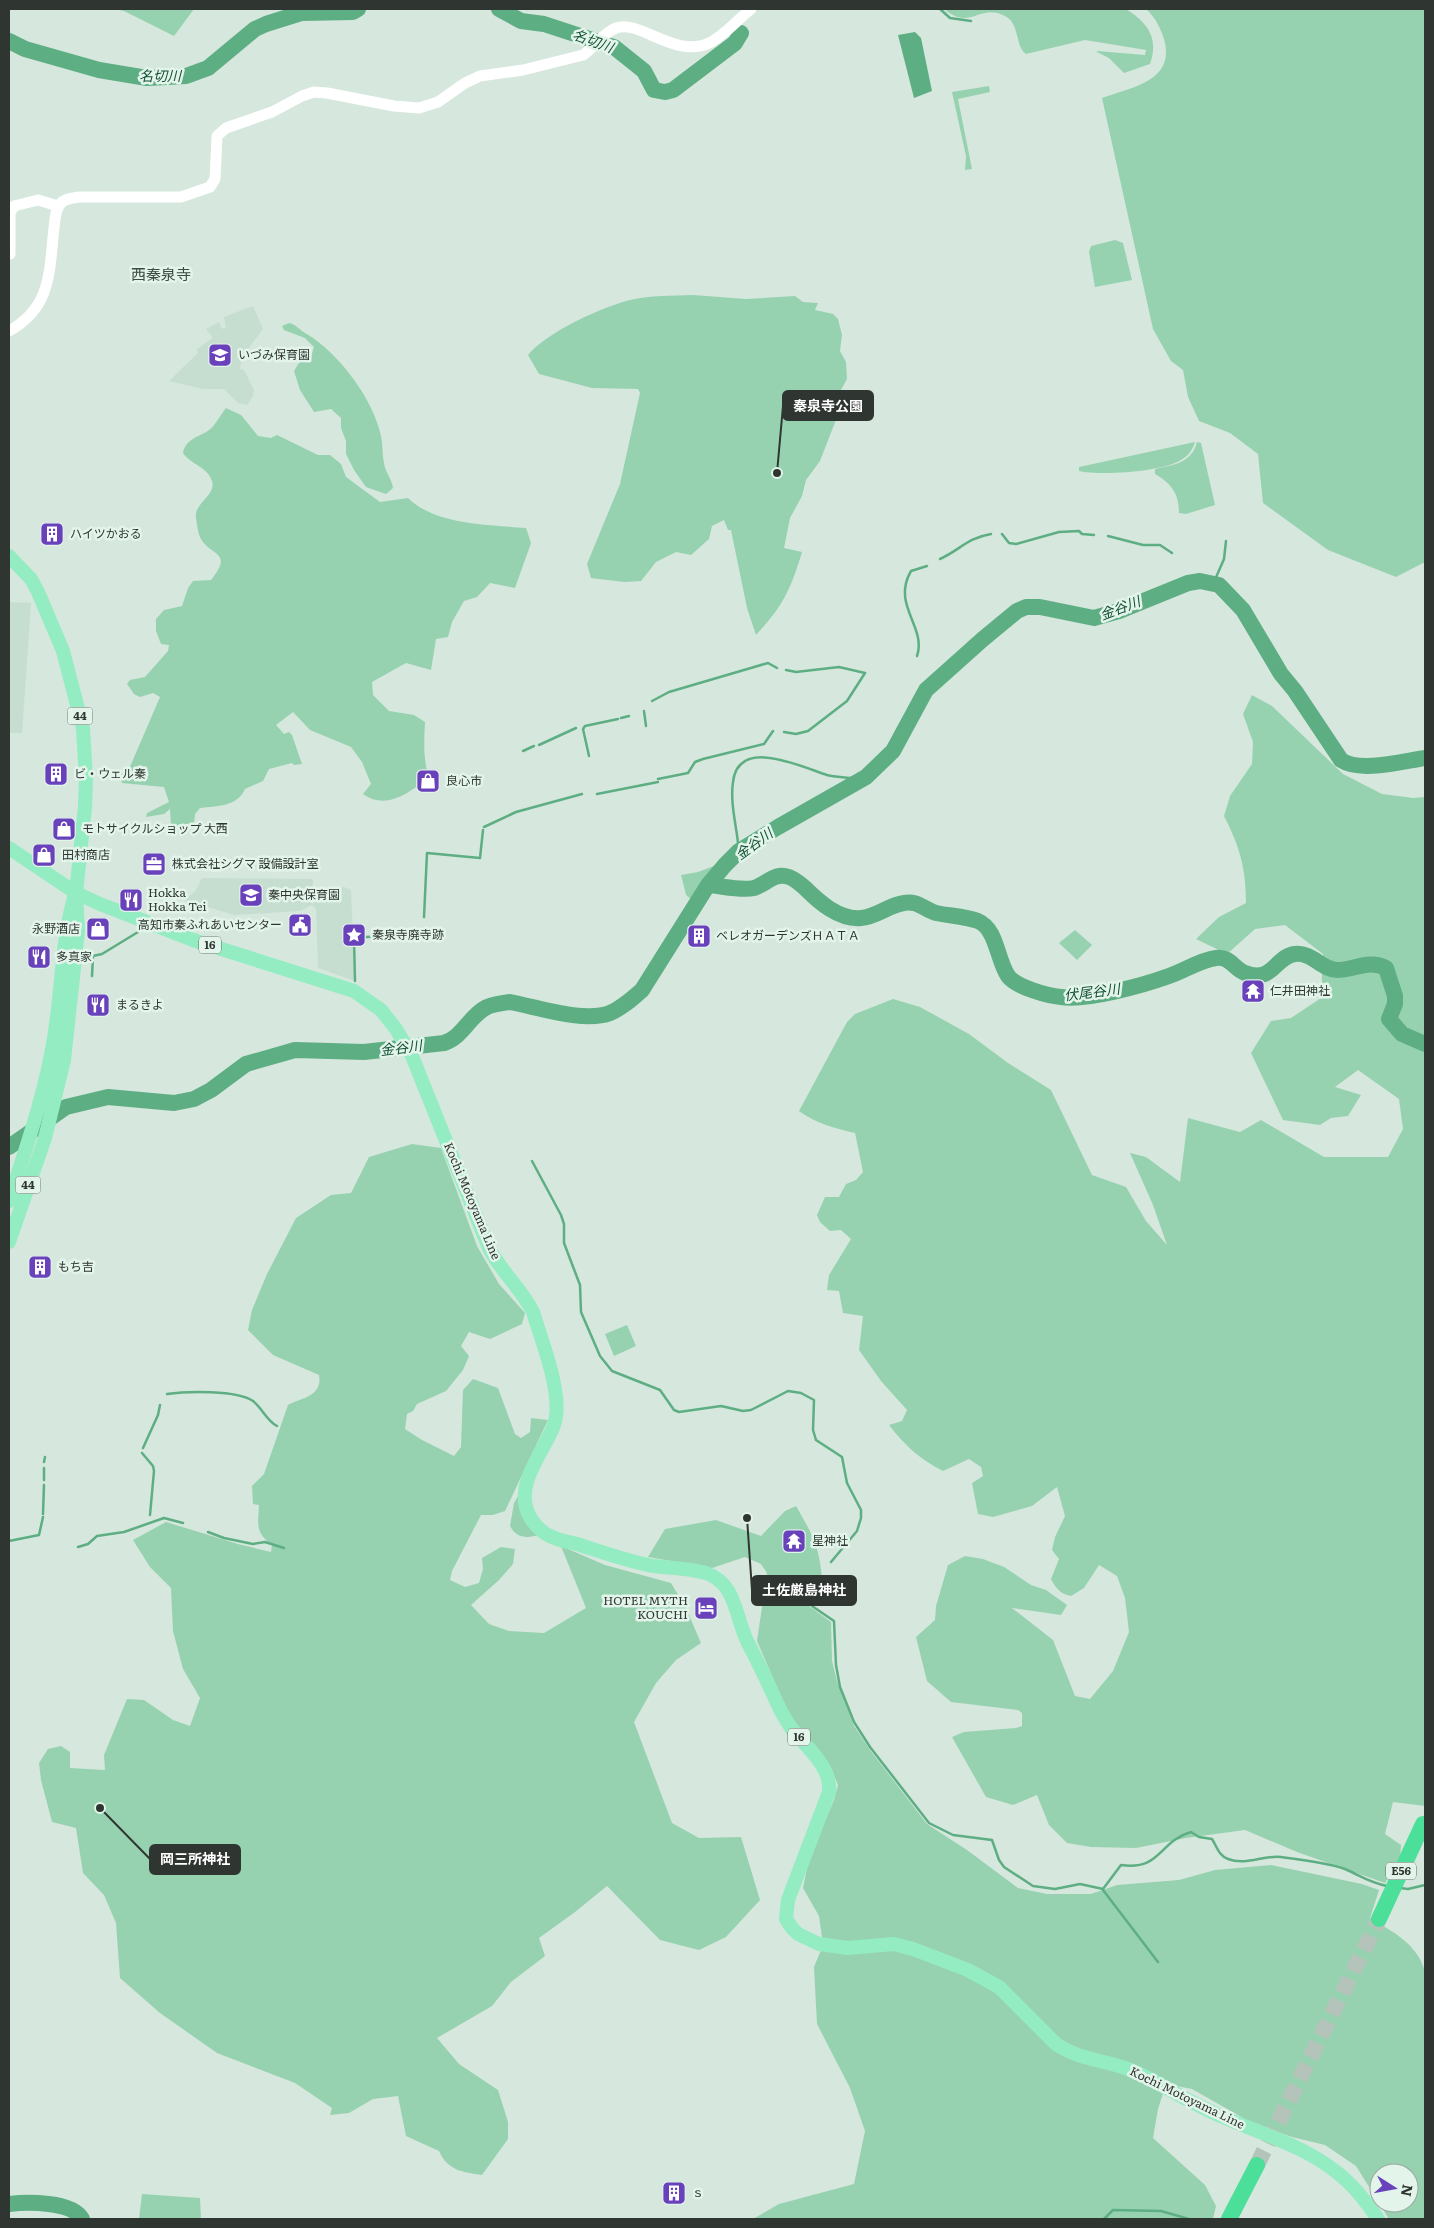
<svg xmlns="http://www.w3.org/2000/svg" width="1434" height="2228" font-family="Literata,'Noto Sans JP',serif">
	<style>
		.built { fill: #c6decf }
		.green { fill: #97d2b0; fill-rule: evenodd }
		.water { fill: #5eae84 }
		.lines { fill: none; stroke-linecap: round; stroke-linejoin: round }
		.stream { stroke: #5eae84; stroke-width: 2.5 }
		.river { stroke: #5eae84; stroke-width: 16 }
		.motorway-tunnel { stroke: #b5c4bb; stroke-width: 16; stroke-dasharray: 16 8; stroke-linecap: butt }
		.tertiary { stroke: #fff; stroke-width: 11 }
		.primary { stroke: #93ecc2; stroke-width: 14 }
		.motorway { stroke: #4bdf9a; stroke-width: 16 }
		.labels { text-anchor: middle; stroke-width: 5; stroke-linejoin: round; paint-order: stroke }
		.shield { fill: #e3f4ea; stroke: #656f69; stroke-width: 1 }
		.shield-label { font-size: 11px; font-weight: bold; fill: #2f3632 }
		.poi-label { font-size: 12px; fill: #2f3632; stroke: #e3f4ea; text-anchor: start }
		.street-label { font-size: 12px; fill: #2f3632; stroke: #e3f4ea }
		.water-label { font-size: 14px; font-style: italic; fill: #135134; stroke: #e3f4ea }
		.quarter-label { font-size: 15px; fill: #3c4a42; stroke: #e3f4ea }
		.leader { fill: none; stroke: #2f3632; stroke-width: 2 }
		.callout-dot { fill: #2f3632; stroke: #e3f4ea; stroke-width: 2 }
		.callout { fill: #2f3632; stroke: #2f3632; stroke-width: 2 }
		.callout-label { font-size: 14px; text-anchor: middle; font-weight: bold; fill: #fff }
	</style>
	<rect width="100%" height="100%" fill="#d6e7dd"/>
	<g class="built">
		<path d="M253,306l10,23 -21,28 -2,12 4,1 10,20 -1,6 -6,9 -9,-2 -14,-14h-21l-34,-8 29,-28 -1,-4 16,-11 -7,-9 13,-7 3,7 4,-2 -2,-10z"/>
		<path d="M9,602l22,1 -9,130h-13z"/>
		<path d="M202,878l111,1 -1,26 7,-13 25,-5 7,3 4,91 -37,-13 -2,-59 -4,-4 -12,6 -66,4 -49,-15 11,-10z"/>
	</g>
	<g class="green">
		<path d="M114,9h80l-20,27 -50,-25z"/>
		<path d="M944,9h182c22,14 33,29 24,55l-26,9 -15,-15 -12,-6v-1l48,4 1,-5 -61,-10 -59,14c-12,-8 -5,-32 -23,-39 -24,-11 -33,16 -59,-6z"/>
		<path d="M1146,9h279v555l-2,-1 -27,14 -68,-27 -65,-47 -5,-49 -28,-21 -31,-12 -11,-24 -5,-27 -12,-9 -18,-32 -51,-231c30,-11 74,-17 62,-59 -4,-12 -9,-22 -18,-30z"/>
		<path d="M989,86l1,6 -32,7 14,70 -7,1 1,-14 -14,-64z"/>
		<path d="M1115,240l8,3 9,37 -37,7 -6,-35 2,-6z"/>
		<path d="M693,295l53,4 49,-3 8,6 15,1 -3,7 18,4 5,5 4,16 -2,16 6,11 1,17 -6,11 -2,22 -19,49 -14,19 -4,16 -12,22 -6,30 18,4c-11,37 -19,54 -46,83l-9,-27 -16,-78h-3l-4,-10 -12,6 -3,13 -18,16 -15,-3 -20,10 -15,19 -17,1 -33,-4 -4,-14 33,-80 20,-91 -2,-4 -46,-1 -53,-14 -11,-19c19,-23 74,-48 102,-55 20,-5 43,-4 63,-5z"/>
		<path d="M289,323c6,1 10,6 16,10 33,19 68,65 76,103 2,9 1,18 3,27 1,9 8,16 9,25l-7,6 -20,-7 -12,-17 -8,-16v-13l-5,-13v-10l-10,-9 -17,3 -14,-22 -6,-19 8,-13 9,-1 3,-10 -9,-9 -21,-8 -2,-4z"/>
		<path d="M226,408l15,7 17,21 13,2 6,-3 41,20h12l11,9 5,13 34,25 28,-4c27,27 82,27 118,30l5,15 -16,45 -25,-5 -13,14 -13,4 -12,21 -4,15 -12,2 -5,31 -25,-7 -34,19 1,13 16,16 25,4 11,7c-1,19 -2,37 4,56 -20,14 -42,33 -66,16l8,-10 -9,-22 -11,-15 -41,-17 -17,-18 -17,13 8,9 5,-2 3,3 10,29 -8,1 -2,-2 -23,6 -6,12 -18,8c-8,18 -28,17 -45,19l-5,6 -1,9 -21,4 -2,-2 -1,-16 -6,5 -18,3 1,-4 22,-11 -5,-15 -42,-4 -1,-9 8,-5 31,-72 -7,-4 -13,4 -6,-3 -7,-10 3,-4 15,-3 23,-26 1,-6 -8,-1 -5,-13v-12l8,-9 18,-4 6,-18 5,-7 18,-1c24,-30 -2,-23 -11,-43 -2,-4 -3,-13 -4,-19 -3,-14 21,-23 16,-37 -5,-15 -21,-16 -29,-28 3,-15 15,-15 26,-23 6,-4 12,-16 17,-22z"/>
		<path d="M1195,442c-2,6 -5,12 -11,16 -17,14 -83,18 -105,13v-4z"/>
		<path d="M1197,442l4,1 14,62 -29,9 -7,-1c0,-19 -7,-29 -24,-39v-5c18,-4 37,-6 42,-27z"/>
		<path d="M1252,695l20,11 71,68 39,20 31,4 12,-1v1009l-32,-4 -8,32 16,11 -1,14 -15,24 -88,-31 -52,-22 -59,8 -50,10 -45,-1 -24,-4 -18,-18 -12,-30 -24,10 -27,-8 -34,-60 12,-5 52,-4 6,-2v-13l-4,-3 -67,-8 -24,-21 -11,-44 19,-17 1,-14 12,-41 17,-9 18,3 21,8 27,18 15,5 21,15 -6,10 -49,-7 41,32 22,56 15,3 23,-28 16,-39 -4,-34 -8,-22 -18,-11 -15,23 -13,8c-10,-2 -15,-7 -20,-17l8,-20 -7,-9 3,-13 10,-21 -8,-29 -25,19 -39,11 -15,-3 -6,-31 11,-7 -2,-9 -12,-8 -26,12c-23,-12 -38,-25 -54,-46l13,-4 5,-11 -26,-29 -22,-31 4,-34 -20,-3 -4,-22 -12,-1 2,-15 22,-36 -10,-9 -11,1 -10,-9 -3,-7 8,-18h14l7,-13 10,-4 7,-8 -8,-39c-21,-5 -38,-9 -56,-22l48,-89 8,-8 38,-15 27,8 49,27 39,29 43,27 41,85 34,12 20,34 21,24 -14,-40 -23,-52 16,4 34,25 8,-64 52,14 21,-12 63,37h64l15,-28 -4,-30 -41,-29 -23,17 26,8 -13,21 -17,2 -11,7 -37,-5 -32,-67 20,-32 20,-3 30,-20 2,-44 -38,-29 -30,4 -28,25 -31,-15 23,-22 27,-14c0,-34 -6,-56 -22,-87l6,-20 22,-32 1,-22 -10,-28z"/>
		<path d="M714,866l-23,33 -5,-4 -5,-20 17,-3z"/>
		<path d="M1075,930l17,15 -15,15 -18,-17z"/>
		<path d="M412,1144l29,4 36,98 22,38 26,29 -3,11 -32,15 -21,-7 -8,14 8,10 -6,14 -17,21 -29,13 -4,7 -6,3 -2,15 17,11 32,16 7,-9 2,-57 10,-11 25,9 17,46 6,4 9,-6 1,-14 17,2 -43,91 -12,4h-12l-29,56 -2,9 15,7 14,-4 4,-14 -1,-11 19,-11 14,2 -2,15 -14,16 -28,25 18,19 20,7 35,2 42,-25 -25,-62 44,19 66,18 14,23 16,37 -25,17 -20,23 -22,39 38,101 27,15 42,-1 19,63 -34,37 -27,13 -39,-10 -53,-54 -32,26 -36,26 6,18 -34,26 -19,24 -55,32 22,26 39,26 10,32v17l-26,36c-19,-3 -34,-4 -43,-24l-33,-15 -8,-40 -25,3 -24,14 -19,2 2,-7 -37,-25 -78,-30 -57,-40 -40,-35 -4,-55 -12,-28 -21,-22 -7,-45 -24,-6 -11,-42 -2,-17 9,-14 13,-3 9,6v16l35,2 -1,-15 23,-56 17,1 29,20 17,6 10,-28 -17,-29 -10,-38 -2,-43 -21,-21 -17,-27 33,-18 72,22 33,8 1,-7c-17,-13 -14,-20 -13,-40l-6,-1 -1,-18 12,-12 24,-69c12,-7 35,-8 31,-30l-46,-20 -25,-25 4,-20 15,-36 29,-56 35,-23 20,-2 18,-36z"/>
		<path d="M627,1325l9,21 -22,10 -9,-22z"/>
		<path d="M520,1493l20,42c-13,3 -23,4 -30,-9l4,-23z"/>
		<path d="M796,1506c16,28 23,39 26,72l-15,17 2,11 22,16 1,39 5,20 17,45 16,24 57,74 40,26 51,38 29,6h44l26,-9 62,-5 36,-10 56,-5 91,19 17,6 -9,28c23,14 48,26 55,54v247h-36l-33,-53 -31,-21 -33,-8 -40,-14 -60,-34 -26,-5 -8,25 -5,29 52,47 11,21 -3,13h-460l26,-15 75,-20 11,-53 -15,-43 -33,-64 -3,-57 9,-22 -4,-29 -16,-28 6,-29 25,-59 4,-15 -6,-15 -35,-45 -12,-19 -28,-65 10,-68 -6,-9 -16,-7 -33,11 -64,-11 17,-28 51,-9 45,16 24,-25zM1379,2173h30v30h-30z"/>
		<path d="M142,2194l58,4 1,21h-62z"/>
	</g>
	<path class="water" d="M915,32l6,6 11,53 -18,7 -16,-63z"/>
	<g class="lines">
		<g class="stream">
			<path d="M940,9l10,9 21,3"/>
			<path d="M1002,534l7,9 7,1 43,-12 20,-1 3,3 12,1"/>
			<path d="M1108,536l35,9h17l12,8"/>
			<path d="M940,559c20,-9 27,-21 51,-25"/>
			<path d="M1214,582l10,-23 2,-18"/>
			<path d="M917,656c10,-29 -26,-51 -6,-85l16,-5"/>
			<path d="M786,670l10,2 43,-5 26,6"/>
			<path d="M652,701l17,-9 99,-29 9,5"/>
			<path d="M644,711l2,15"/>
			<path d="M621,718l8,-2"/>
			<path d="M784,732l12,2 12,-3 39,-30 18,-28"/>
			<path d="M539,745l37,-17"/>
			<path d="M523,751l11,-5"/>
			<path d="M589,756l-6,-27 2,-3 33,-7"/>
			<path d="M658,779l30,-6 7,-11 8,-3 61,-15 9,-13"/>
			<path d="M597,794l61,-12"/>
			<path d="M484,827l32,-15 66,-18"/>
			<path d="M738,843c-2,-19 -8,-41 -5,-61 5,-46 69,-15 94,-7 8,2 15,2 23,3"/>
			<path d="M739,848v3"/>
			<path d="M424,917l3,-64 53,5 3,-28"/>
			<path d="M92,976l1,-20 9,-2 36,-22"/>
			<path d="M355,981l-1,-42c8,-5 47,0 64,-6"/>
			<path d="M456,1038l6,2"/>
			<path d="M532,1161l29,54 3,9v19l16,42 1,27 19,44 12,15 48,19 14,20 5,2 42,-6 22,5 8,-1 37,-19 13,2 13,7 -1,30 3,10 26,17 5,26 14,27v8l-4,13 -26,31"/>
			<path d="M167,1394c20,-3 70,-4 86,7 9,7 14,20 24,25"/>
			<path d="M143,1448l15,-33 2,-10"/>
			<path d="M142,1453l11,13 1,5 -4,44"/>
			<path d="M44,1462l1,-5"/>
			<path d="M44,1480v-12"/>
			<path d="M43,1514l1,-29"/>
			<path d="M208,1532l16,6 29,6 12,-2 19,6"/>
			<path d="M9,1541l30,-6 4,-18"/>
			<path d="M78,1547l10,-3 9,-8 27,-4 40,-14 19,5"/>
			<path d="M823,1579l-14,20 3,7 22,15 2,44 4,22 14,35 16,25 59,76 24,12 39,5 7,20 5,7 29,19 22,3 25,-5 23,5 18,-24c40,6 38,-24 70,-33l8,5 13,2c5,8 7,17 16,20 18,7 35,-4 53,-2 16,2 49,6 64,12 16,7 23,13 42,17"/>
			<path d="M1400,1888l8,1 17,-4"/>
			<path d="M1103,1890l55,72"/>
			<path d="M1104,2219l9,-9 48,1 28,8"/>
		</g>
		<g class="river">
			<path d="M499,9l22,12 23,3 70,23 30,24 10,19 11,2 8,-2 62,-47 6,-10"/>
			<path d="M9,41l16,8 74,21 48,8 39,-2 22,-8 47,-39 11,-5 35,-11 52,-1 5,-3"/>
			<path d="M708,885c14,1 33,6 46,3 13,-4 20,-16 35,-11 6,2 11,7 16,11 14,14 34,32 56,30 15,-1 28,-13 43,-15 13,-3 21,7 32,10 14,3 28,3 42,8 19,8 19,39 30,55 8,11 40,20 53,21 26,4 83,-12 108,-21 15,-5 31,-16 47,-18 14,-2 18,11 29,15 28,11 30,-17 50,-19 17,-2 27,16 42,16 17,0 32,-11 49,-2l9,28v8l-6,15 13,15 23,10"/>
			<path d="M9,1147l57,-40 42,-10 66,6 20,-4 17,-9 35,-26 49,-14 69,2 80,-9c19,-6 25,-27 43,-36 7,-3 15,-4 23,-5 27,5 74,21 100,11 12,-5 22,-14 32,-23l66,-105 17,-20 14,-14 39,-24 88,-50 27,-26 33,-61 57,-51 34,-28 9,-4h14l54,11 25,-7 69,-28 12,-2 19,4 24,25 38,64 14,17 46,69c19,13 62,1 84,-2"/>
			<path d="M9,2204c18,-2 63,-3 73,15"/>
		</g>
		<path class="motorway-tunnel" d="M1257,2165l122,-246"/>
		<g class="tertiary">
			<path d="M10,254v-41l4,-7 24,-6 20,6"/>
			<path d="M9,331c43,-24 40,-59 45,-103 1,-8 1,-19 7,-25 5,-5 12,-5 18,-6h102l29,-10 5,-8 2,-43 9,-8 46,-16 30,-16 12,-4 13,1 67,13 25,2 19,-6 27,-19 15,-7 43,-6 60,-15c11,-7 20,-22 33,-27 23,-9 59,31 93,15 15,-7 28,-23 42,-34"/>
		</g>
		<g class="primary">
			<path d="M9,556l22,23 7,13 25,59 20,77 3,51 -1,28 -9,86 2,38 -14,129 -19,78 -36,104"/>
			<path d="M9,848l67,45 24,11 93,36 161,51 27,19 15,19 16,27 77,192c12,24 33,41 44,64 9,30 31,84 21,113 -10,27 -39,58 -26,88 4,9 12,18 20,22 8,5 20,7 29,9 25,8 50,17 76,22 17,2 36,2 53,7 32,11 29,47 43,72 10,19 19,38 28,58 4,9 9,18 15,26 14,18 40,38 37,63l-41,108 -2,19 6,9 6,6 21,10 29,4 46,-4 19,5 55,21 31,17 57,57c23,16 50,16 75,26 28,12 54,30 81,42 46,22 97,33 135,69 12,11 22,25 31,38"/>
			<path d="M9,1201c17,-53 36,-107 45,-163 8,-46 7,-94 20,-140"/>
		</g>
		<g class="motorway">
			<path d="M1379,1919l44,-95"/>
			<path d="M1229,2219l28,-54"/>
		</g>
	</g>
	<defs>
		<g id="school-square" transform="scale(1.25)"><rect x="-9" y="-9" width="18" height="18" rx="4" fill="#6942bb" stroke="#e3f4ea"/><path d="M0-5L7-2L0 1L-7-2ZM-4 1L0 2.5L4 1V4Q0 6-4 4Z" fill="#fff"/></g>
		<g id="building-square" transform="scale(1.25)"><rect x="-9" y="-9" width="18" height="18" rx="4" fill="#6942bb" stroke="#e3f4ea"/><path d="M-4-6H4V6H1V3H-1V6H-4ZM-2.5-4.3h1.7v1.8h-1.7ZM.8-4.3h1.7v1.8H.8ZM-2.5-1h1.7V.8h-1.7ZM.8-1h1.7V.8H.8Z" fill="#fff"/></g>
		<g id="shop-square" transform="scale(1.25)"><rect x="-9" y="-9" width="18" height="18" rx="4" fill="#6942bb" stroke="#e3f4ea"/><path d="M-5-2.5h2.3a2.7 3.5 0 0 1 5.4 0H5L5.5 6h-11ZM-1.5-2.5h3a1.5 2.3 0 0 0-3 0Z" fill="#fff"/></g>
		<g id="office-square" transform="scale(1.25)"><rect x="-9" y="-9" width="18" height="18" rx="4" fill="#6942bb" stroke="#e3f4ea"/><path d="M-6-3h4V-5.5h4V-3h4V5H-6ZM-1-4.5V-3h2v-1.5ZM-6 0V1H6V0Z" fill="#fff"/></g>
		<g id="restaurant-square" transform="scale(1.25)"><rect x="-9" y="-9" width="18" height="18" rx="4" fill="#6942bb" stroke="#e3f4ea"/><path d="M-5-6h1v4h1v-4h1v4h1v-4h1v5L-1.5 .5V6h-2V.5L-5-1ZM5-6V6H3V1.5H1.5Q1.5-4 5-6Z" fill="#fff"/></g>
		<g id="civic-square" transform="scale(1.25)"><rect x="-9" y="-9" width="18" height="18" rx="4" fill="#6942bb" stroke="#e3f4ea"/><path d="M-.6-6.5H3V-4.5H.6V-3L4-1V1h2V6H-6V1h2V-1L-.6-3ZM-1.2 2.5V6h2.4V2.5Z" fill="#fff"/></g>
		<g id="sight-square" transform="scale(1.25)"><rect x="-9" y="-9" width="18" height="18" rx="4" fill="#6942bb" stroke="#e3f4ea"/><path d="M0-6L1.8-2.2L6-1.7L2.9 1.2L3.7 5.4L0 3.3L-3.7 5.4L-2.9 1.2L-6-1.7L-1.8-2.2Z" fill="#fff"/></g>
		<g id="temple-square" transform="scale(1.25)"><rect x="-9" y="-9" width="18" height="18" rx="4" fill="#6942bb" stroke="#e3f4ea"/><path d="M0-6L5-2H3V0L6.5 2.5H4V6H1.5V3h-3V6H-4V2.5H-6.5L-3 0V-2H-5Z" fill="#fff"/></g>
		<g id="hotel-square" transform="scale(1.25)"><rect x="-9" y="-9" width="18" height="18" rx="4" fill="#6942bb" stroke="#e3f4ea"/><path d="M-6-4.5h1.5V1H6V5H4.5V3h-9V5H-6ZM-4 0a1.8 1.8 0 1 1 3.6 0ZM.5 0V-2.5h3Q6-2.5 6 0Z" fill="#fff"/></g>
	</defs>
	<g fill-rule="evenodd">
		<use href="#school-square" x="220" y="355"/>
		<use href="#building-square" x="52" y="534"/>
		<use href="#building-square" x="56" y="774"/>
		<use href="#shop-square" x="428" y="781"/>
		<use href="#shop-square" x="64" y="829"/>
		<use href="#shop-square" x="44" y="855"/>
		<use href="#office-square" x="154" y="864"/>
		<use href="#school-square" x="251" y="895"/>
		<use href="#restaurant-square" x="131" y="900"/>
		<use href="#civic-square" x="300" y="925"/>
		<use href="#shop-square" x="98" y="929"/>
		<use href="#sight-square" x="354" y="935"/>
		<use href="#building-square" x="699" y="936"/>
		<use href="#restaurant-square" x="39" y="957"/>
		<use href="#temple-square" x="1253" y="991"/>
		<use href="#restaurant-square" x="98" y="1005"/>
		<use href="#building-square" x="40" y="1267"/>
		<use href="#temple-square" x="794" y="1541"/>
		<use href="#hotel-square" x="706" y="1608"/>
		<use href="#building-square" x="674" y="2193"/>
	</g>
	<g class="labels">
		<g class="shield">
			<rect x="67.5" y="707.5" width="25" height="17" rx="4"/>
			<rect x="199" y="936.5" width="22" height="17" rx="4"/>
			<rect x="15.5" y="1176.5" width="25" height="17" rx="4"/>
			<rect x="788" y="1728.5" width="22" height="17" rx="4"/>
			<rect x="1386" y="1862.5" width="30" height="17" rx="4"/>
		</g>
		<g class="shield-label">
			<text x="80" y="720">44</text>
			<text x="210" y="949">16</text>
			<text x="28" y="1189">44</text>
			<text x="799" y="1741">16</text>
			<text x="1401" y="1875">E56</text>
		</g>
		<g class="poi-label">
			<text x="238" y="359">いづみ保育園</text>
			<text x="70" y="538">ハイツかおる</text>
			<text x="74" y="778">ビ・ウェル秦</text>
			<text x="446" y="785">良心市</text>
			<text x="82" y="833">モトサイクルショップ 大西</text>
			<text x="62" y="859">田村商店</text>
			<text x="172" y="868">株式会社シグマ 設備設計室</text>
			<text x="148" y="897">Hokka<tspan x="148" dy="14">Hokka Tei</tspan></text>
			<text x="268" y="899">秦中央保育園</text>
			<text x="282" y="929" text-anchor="end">高知市秦ふれあいセンター</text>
			<text x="80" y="933" text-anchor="end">永野酒店</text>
			<text x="372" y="939">秦泉寺廃寺跡</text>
			<text x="716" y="940">ベレオガーデンズＨＡＴＡ</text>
			<text x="56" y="961">多真家</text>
			<text x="1270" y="995">仁井田神社</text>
			<text x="116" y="1009">まるきよ</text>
			<text x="58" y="1271">もち吉</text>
			<text x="812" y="1545">星神社</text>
			<text x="688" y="1605" text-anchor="end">HOTEL MYTH<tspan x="688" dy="14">KOUCHI</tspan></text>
			<text x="692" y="2197">ｓ</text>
		</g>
		<g class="street-label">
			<text transform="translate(472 1201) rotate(67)" y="4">Kochi Motoyama Line</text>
			<text transform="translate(1187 2098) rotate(26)" y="4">Kochi Motoyama Line</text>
		</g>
		<g class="water-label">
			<text transform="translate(593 41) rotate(20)" y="5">名切川</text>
			<text x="160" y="81">名切川</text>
			<text transform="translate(1120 608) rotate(-21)" y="5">金谷川</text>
			<text transform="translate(754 844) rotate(-36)" y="5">金谷川</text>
			<text transform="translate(1092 992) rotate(-7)" y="5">伏尾谷川</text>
			<text transform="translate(401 1048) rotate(-7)" y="5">金谷川</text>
		</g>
		<g class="quarter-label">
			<text x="161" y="280">西秦泉寺</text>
		</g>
	</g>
	<path class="leader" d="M777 473L783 406M747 1518L752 1590M100 1808L150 1859"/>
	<g class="callout-dot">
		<circle cx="777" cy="473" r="5"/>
		<circle cx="747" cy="1518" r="5"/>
		<circle cx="100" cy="1808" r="5"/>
	</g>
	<g class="callout">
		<rect x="783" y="391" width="90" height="29" rx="5"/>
		<rect x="752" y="1576" width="104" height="29" rx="5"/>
		<rect x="150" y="1845" width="90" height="29" rx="5"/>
	</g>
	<g class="callout-label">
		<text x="828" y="411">秦泉寺公園</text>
		<text x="804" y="1595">土佐厳島神社</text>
		<text x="195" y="1864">岡三所神社</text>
	</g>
	<rect width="1434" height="2228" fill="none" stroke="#2f3632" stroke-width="20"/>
	<g transform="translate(1394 2188) rotate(101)"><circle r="24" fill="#e3f4ea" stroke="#9ba8a0"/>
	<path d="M0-4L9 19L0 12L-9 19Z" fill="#6942bb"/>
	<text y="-8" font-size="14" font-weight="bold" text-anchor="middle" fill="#2f3632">N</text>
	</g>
</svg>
